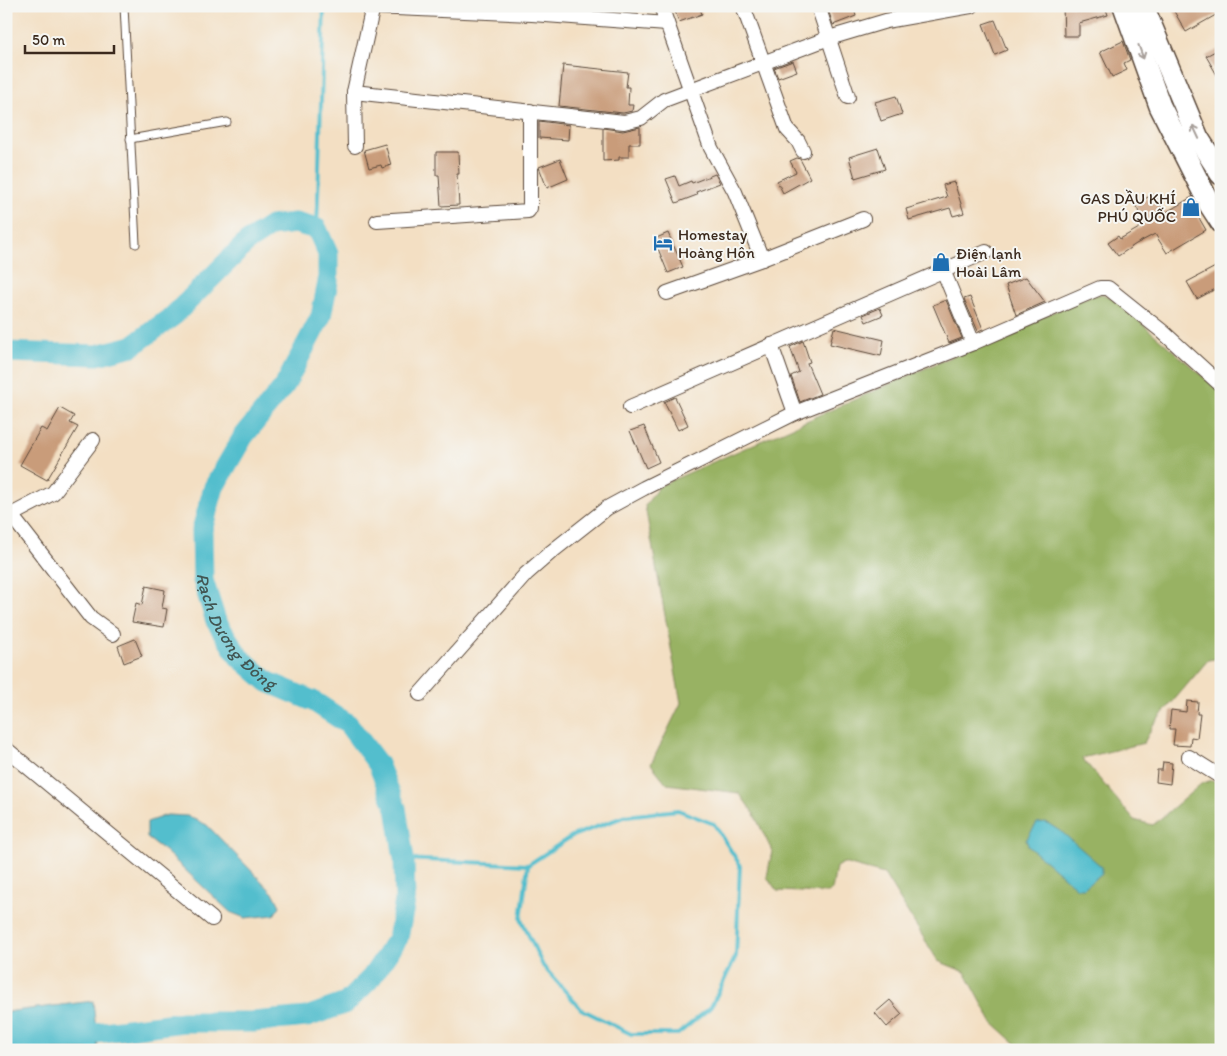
<svg xmlns="http://www.w3.org/2000/svg" width="1227" height="1056" font-family="Itim,sans-serif">
	<style>
		.forest { fill: #98b263; stroke: #6a6e40 }
		.water { fill: #52becd; stroke: #467476 }
		.lines { fill: none; stroke-linecap: round; stroke-linejoin: round }
		.stream { stroke: #52becd; stroke-width: 4 }
		.river { stroke: #52becd; stroke-width: 21 }
		.building { fill: #c99c7a }
		.lane-casing { stroke: #574537; stroke-width: 9 }
		.street-casing { stroke: #574537; stroke-width: 16 }
		.primary-casing { stroke: #574537; stroke-width: 24 }
		.lane { stroke: #fff; stroke-width: 7 }
		.street { stroke: #fff; stroke-width: 14 }
		.primary { stroke: #fff; stroke-width: 21 }
		.oneway { stroke: #a79f9a }
		.labels { text-anchor: middle; stroke-width: 4; stroke-linejoin: round; paint-order: stroke }
		.poi-label { font-size: 16px; fill: #3b2a1e; stroke: #f6f6f2; text-anchor: start }
		.water-label { font-size: 18px; font-style: italic; fill: #425653; stroke: #f6f6f2 }
	</style>
	<rect width="100%" height="100%" fill="#f6f6f2"/>
	<filter id="ink" filterUnits="userSpaceOnUse"><feTurbulence type="fractalNoise" baseFrequency=".02" numOctaves="2"/><feDisplacementMap in="SourceGraphic" scale="10" xChannelSelector="R" yChannelSelector="G"/><feConvolveMatrix kernelMatrix="1 2 1 2 8 2 1 2 1" color-interpolation-filters="sRGB"/></filter>
	<filter id="wash" filterUnits="userSpaceOnUse"><feTurbulence type="fractalNoise" baseFrequency=".0096" numOctaves="4" result="noise"/><feDisplacementMap in="SourceGraphic" scale="20" xChannelSelector="R" yChannelSelector="G"/><feGaussianBlur stdDeviation="1.12" result="paint"/><feColorMatrix in="noise" values="0 0 0 0 0 0 0 0 0 0 0 0 0 0 0 0 0 1.4 0 .05"/><feComposite in="paint" operator="in"/></filter>
	<g filter="url(#wash)">
		<rect width="100%" height="100%" fill="#f3dfc3"/>
		<path class="forest" d="M1101,294l10,3 110,95v266l-13,2 -55,65 -9,18 -62,15 52,62 19,5 48,-41 11,-4 9,4v266h-198l-31,-28 -27,-50 -27,-11 -54,-87 -41,-11 -7,4 -4,23 -5,3 -50,-2 -10,-14 5,-26 -18,-37 -15,-21 -72,-9 -16,-20 30,-61 -36,-197 14,-20 428,-189z"/>
		<g class="water">
			<path d="M167,815l20,1 20,9 67,69 6,12 -6,9 -29,3 -15,-6 -65,-61 -18,-13v-16z"/>
			<path d="M1046,822l17,11 39,34v6l-18,15h-7l-48,-41 -3,-7 11,-17z"/>
			<path d="M93,1001l5,49h-92v-38z"/>
		</g>
		<g class="lines">
			<g class="stream">
				<path d="M317,229l7,-223"/>
				<path d="M404,859l124,6 44,-29 54,-20 52,-6 36,14 26,41 -4,91 -25,51 -33,27h-47l-50,-25 -38,-43 -22,-47 7,-54"/>
			</g>
			<path class="river" id="s1" d="M6,352l91,3 35,-9 41,-30 75,-75 23,-15 24,-3 22,6 11,25v28l-7,34 -36,69 -42,52 -29,50 -12,43 1,50 13,41 23,36 29,25 45,19 35,23 30,40 18,44 8,51 1,42 -7,37 -27,40 -25,25 -39,14 -54,5h-70l-87,11 -28,6"/>
		</g>
		<g id="blocks">
			<g class="building">
				<path d="M691,6h8l3,8 -23,8 -4,-11z"/>
				<path d="M827,6h8l1,4 10,-4h7l3,10 -23,9z"/>
				<path d="M1063,6h42l3,9 -29,8v13h-15z"/>
				<path d="M1171,6h50v6l-35,20z"/>
				<path d="M995,20l12,30 -12,5 -12,-31z"/>
				<path d="M1123,41l7,19 -6,3 3,7 -15,7 -12,-25z"/>
				<path d="M1221,48v34l-15,-26z"/>
				<path d="M793,61l4,10 -19,7 -4,-10z"/>
				<path d="M563,65l65,7 -2,15h3l-1,18h5l-1,6 -9,2 -64,-7z"/>
				<path d="M896,96l6,18 -21,7 -6,-19z"/>
				<path d="M539,121l30,4 -1,15 -29,-2z"/>
				<path d="M640,127v17h-11v13h-10v3l-16,1v-33l20,3z"/>
				<path d="M385,144l6,21 -9,3 -1,-3 -12,3 -5,-18z"/>
				<path d="M878,148l7,21 -30,9 -6,-21z"/>
				<path d="M436,152h22l1,22h-2l2,31 -18,1 -2,-31h-3z"/>
				<path d="M797,158l3,1 10,19 -27,15 -6,-12 19,-9 -6,-11z"/>
				<path d="M560,159l8,20 -21,9 -8,-21z"/>
				<path d="M715,174l5,9 -24,9 1,3 -21,8 -10,-24 9,-3 4,10 12,-5 1,2z"/>
				<path d="M954,182l10,31 -11,3 -3,-8 -41,12 -3,-11 41,-12 -4,-12z"/>
				<path d="M1153,194l12,19 27,-16 6,12 -3,2 11,19 -39,23 -12,-19 -19,10 -18,12 -10,-13 10,-7 2,3 26,-15 -11,-19z"/>
				<path d="M668,233l15,34 -15,6 -14,-34z"/>
				<path d="M1221,264v22l-24,13 -10,-17z"/>
				<path d="M1026,277l19,25 -29,13 -10,-30z"/>
				<path d="M970,297l13,32 -5,2 -14,-32z"/>
				<path d="M946,300l16,38 -13,5 -16,-38z"/>
				<path d="M880,308l3,7 -17,7 -3,-7z"/>
				<path d="M834,328l50,12 -3,16 -51,-12z"/>
				<path d="M803,341l7,21 -3,1 13,31 -20,8 -9,-26 8,-4 -9,-25z"/>
				<path d="M675,397l13,28 -10,5 -14,-28z"/>
				<path d="M60,408l14,8 -4,7 8,4 -31,53 -27,-15 21,-37 6,3z"/>
				<path d="M644,426l15,36 -13,6 -16,-37z"/>
				<path d="M146,586l19,4 -3,18 5,1 -3,18 -32,-5 4,-19 6,2z"/>
				<path d="M135,639l7,17 -18,7 -6,-17z"/>
				<path d="M1187,701l11,1 -1,12h3l-3,24 -6,-1 -1,9 -17,-1 2,-16h-6l2,-19 15,2z"/>
				<path d="M1163,762l9,1 -2,21 -14,-2 1,-12h5z"/>
				<path d="M890,1000l12,14 -15,13 -12,-14z"/>
			</g>
		</g>
	</g>
	<g filter="url(#ink)">
		<use href="#blocks" fill-opacity="0" stroke="#574537" stroke-width="1"/>
		<g class="lines">
			<g class="lane-casing">
				<g id="lane">
					<path d="M124,6l12,238"/>
					<path d="M130,139l97,-17"/>
				</g>
			</g>
			<g class="street-casing">
				<g id="street">
					<path d="M373,6l-19,86 270,30 17,-4 23,-18 165,-62 57,-17 85,-15"/>
					<path d="M661,6l50,142 24,44 27,67 101,-40"/>
					<path d="M743,6l44,123 11,12 5,10"/>
					<path d="M818,6l30,91"/>
					<path d="M373,7l159,7 135,10"/>
					<path d="M354,92l1,54"/>
					<path d="M377,221l151,-10 2,-3v-97"/>
					<path d="M943,270l30,73"/>
					<path d="M667,293l95,-34"/>
					<path d="M771,345l24,68"/>
					<path d="M630,407l356,-155"/>
					<path d="M11,515l80,103 22,16"/>
					<path d="M6,520l5,-5 42,-22 40,-53"/>
					<path d="M420,694l106,-120 24,-21 57,-45 37,-20 151,-75 178,-70 127,-55h8l55,44 58,53"/>
					<path d="M6,749l206,170"/>
					<path d="M1189,757l32,20"/>
				</g>
			</g>
			<g class="primary-casing">
				<g id="primary">
					<path d="M1124,6l36,100 50,99 11,17"/>
					<path d="M1143,6l55,132 23,36"/>
				</g>
			</g>
			<use href="#lane" class="lane"/>
			<use href="#street" class="street"/>
			<use href="#primary" class="primary"/>
		</g>
		<defs><path id="oneway-shaft" d="M-6 0H5M1.5-3L5.5 0L1.5 3" fill="none" stroke-width="1.6" stroke-linecap="round" stroke-linejoin="round" transform="scale(1.25)"/></defs>
		<g class="oneway">
			<use href="#oneway-shaft" transform="translate(1141 52) rotate(70)"/>
			<use href="#oneway-shaft" transform="translate(1196 132) rotate(-115)"/>
		</g>
	</g>
	<defs>
		<g id="shop-bare" transform="scale(1.5)"><path d="M-5-2.5h2.3a2.7 3.5 0 0 1 5.4 0H5L5.5 6h-11ZM-1.5-2.5h3a1.5 2.3 0 0 0-3 0Z" fill="#1f6fb2" stroke="#f6f6f2" stroke-width="2.5" paint-order="stroke"/></g>
		<g id="hotel-bare" transform="scale(1.5)"><path d="M-6-4.5h1.5V1H6V5H4.5V3h-9V5H-6ZM-4 0a1.8 1.8 0 1 1 3.6 0ZM.5 0V-2.5h3Q6-2.5 6 0Z" fill="#1f6fb2" stroke="#f6f6f2" stroke-width="2.5" paint-order="stroke"/></g>
	</defs>
	<g fill-rule="evenodd">
		<use href="#shop-bare" x="1191" y="207"/>
		<use href="#hotel-bare" x="663" y="243"/>
		<use href="#shop-bare" x="941" y="262"/>
	</g>
	<g class="labels">
		<g class="poi-label">
			<text x="1176" y="204" text-anchor="end">GAS DẦU KHÍ<tspan x="1176" dy="18">PHÚ QUỐC</tspan></text>
			<text x="678" y="240">Homestay<tspan x="678" dy="18">Hoàng Hôn</tspan></text>
			<text x="956" y="259">Điện lạnh<tspan x="956" dy="18">Hoài Lâm</tspan></text>
		</g>
		<g class="water-label">
			<text dy="6" stroke="none"><textPath href="#s1" startOffset="808">Rạch Dương Đông</textPath></text>
		</g>
	</g>
	<rect width="1227" height="1056" fill="none" stroke="#f6f6f2" stroke-width="25"/>
	<path d="M25 45v8h89v-8" fill="none" stroke="#3b2a1e" stroke-width="2.5"/>
	<text x="32" y="45" font-size="15" fill="#3b2a1e" stroke="#f6f6f2" stroke-width="4" paint-order="stroke">50 m</text>
</svg>
